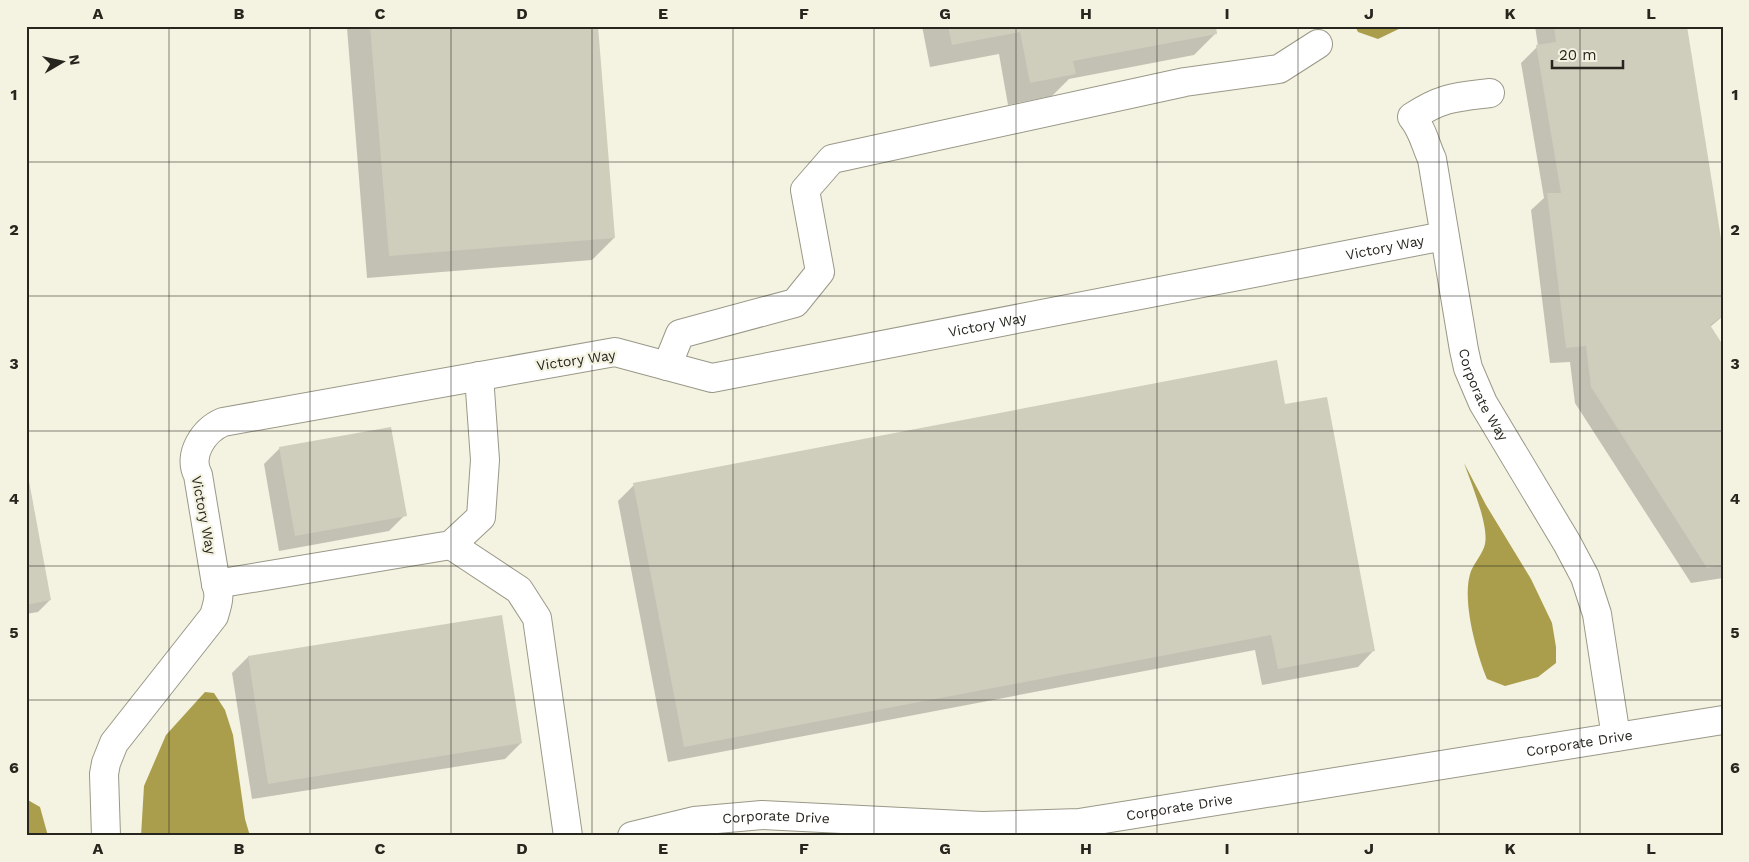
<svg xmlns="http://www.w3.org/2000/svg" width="1749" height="862" font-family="'Work Sans',sans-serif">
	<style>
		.water { fill: #aa9e4c }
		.shadow { fill: #0003 }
		.building { fill: #cfcdbc }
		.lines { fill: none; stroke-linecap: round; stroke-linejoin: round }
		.minor-casing { stroke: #9a9888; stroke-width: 30 }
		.minor { stroke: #fff; stroke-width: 28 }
		.grid { fill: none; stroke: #26251e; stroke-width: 1; stroke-opacity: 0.55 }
		.labels { text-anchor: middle; stroke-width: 4.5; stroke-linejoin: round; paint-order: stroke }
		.street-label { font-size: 14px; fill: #26251e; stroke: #f4f2e0 }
		.neatline { fill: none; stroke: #26251e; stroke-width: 2 }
		.grid-label { font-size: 16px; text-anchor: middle; font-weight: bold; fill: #26251e }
	</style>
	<rect width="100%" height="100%" fill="#f4f2e0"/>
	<g class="water">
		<path d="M1355,26h50l-27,13 -20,-7z"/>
		<path d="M1464,463l22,42 45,74 21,44 4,24v16l-18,14 -33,9 -18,-7c-11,-27 -26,-81 -16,-108 4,-9 12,-18 14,-27 4,-19 -14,-61 -21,-81z"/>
		<path d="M205,692l9,1 11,17 8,25 12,84 5,17h-109l3,-50 22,-51z"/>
		<path d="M26,799l14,8 8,29h-22z"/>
	</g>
	<g class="shadow">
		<path d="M349,26h248l17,212 -22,22 -225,18 -20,-250z"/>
		<path d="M922,26h293l1,7 -22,22 -125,24 -17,17 -44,9 -9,-51 -69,13z"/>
		<path d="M1535,26h151l37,233v57l-13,11 13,20v231l-32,5 -116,-180 -5,-41 -20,1 -19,-153 13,-12 -23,-135 17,-17z"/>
		<path d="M26,39l2,12 -2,2z"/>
		<path d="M1284,406l90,244 -16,17 -96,18 -7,-35 -587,112 -50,-261 16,-16z"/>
		<path d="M280,448l125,67 -16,16 -110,20 -15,-87z"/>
		<path d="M26,467l24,133 -12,12 -12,2z"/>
		<path d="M501,616l20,127 -16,16 -253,40 -20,-126 16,-16z"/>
	</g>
	<g class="building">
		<path d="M370,26h228l17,212 -226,18z"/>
		<path d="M948,26h268l1,8 -144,27 3,13 -46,9 -10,-51 -68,13z"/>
		<path d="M1554,26h133l36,225v64l-13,10 13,20v220l-16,3 -116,-181 -5,-41 -20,2 -19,-155h14l-25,-148 20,-3z"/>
		<path d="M1277,360l8,44 42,-7 48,254 -97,18 -7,-34 -587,112 -51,-264z"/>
		<path d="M391,427l16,89 -112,20 -16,-89z"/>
		<path d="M26,465l25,135 -25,5z"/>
		<path d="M502,615l20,128 -254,41 -20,-128z"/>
	</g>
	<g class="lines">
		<g class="minor-casing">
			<g id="minor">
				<path id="s1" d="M1490,93c-34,4 -48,4 -78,24 11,13 13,27 20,42l32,191 4,18 15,35 84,140 18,34 12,37 19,123"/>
				<path d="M667,366l13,-32 115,-31 25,-31 -15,-82 27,-31 353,-77 94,-13 39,-25"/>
				<path d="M451,545l68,45 18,28 31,218"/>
				<path d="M216,584l235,-39 30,-28 4,-57 -6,-84"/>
				<path id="s2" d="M106,836l-2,-62 2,-11 8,-20 100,-127c3,-11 7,-20 2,-32l-18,-109c-11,-20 6,-45 25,-53l392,-70 97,26 732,-142"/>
				<path id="s3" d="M632,836l62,-15 68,-6 220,11 97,-3 644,-103"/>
			</g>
		</g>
		<use href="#minor" class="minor"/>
	</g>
	<path class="grid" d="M169,26v810M310,26v810M451,26v810M592,26v810M733,26v810M874,26v810M1016,26v810M1157,26v810M1298,26v810M1439,26v810M1580,26v810M26,162h1697M26,296h1697M26,431h1697M26,566h1697M26,700h1697"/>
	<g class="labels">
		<g class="street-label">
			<text dy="5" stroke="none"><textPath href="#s2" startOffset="1649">Victory Way</textPath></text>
			<text dy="5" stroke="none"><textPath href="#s2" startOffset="1244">Victory Way</textPath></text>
			<text transform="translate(576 360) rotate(-8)" y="5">Victory Way</text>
			<text dy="5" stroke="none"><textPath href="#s1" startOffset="372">Corporate Way</textPath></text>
			<text transform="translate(204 515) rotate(79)" y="5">Victory Way</text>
			<text dy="5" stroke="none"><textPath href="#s3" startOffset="956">Corporate Drive</textPath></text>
			<text dy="5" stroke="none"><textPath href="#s3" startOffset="551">Corporate Drive</textPath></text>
			<text dy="5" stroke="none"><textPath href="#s3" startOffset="146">Corporate Drive</textPath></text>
		</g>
	</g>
	<rect width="1749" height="862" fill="none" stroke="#f4f2e0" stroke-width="55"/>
	<g transform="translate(62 62) rotate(81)" stroke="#f4f2e0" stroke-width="4" paint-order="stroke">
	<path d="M0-4L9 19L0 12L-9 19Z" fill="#26251e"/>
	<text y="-8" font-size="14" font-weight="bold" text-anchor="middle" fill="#26251e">N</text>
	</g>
	<path d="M1552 60v8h71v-8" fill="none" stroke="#26251e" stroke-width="2.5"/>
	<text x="1559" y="60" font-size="15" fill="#26251e" stroke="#f4f2e0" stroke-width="4" paint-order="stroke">20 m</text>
	<rect x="28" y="28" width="1694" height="806" class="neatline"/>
	<g class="grid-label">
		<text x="98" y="19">A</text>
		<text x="239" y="19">B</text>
		<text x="380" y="19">C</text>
		<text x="522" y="19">D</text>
		<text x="663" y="19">E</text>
		<text x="804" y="19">F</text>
		<text x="945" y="19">G</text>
		<text x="1086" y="19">H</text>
		<text x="1227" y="19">I</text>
		<text x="1369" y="19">J</text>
		<text x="1510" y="19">K</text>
		<text x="1651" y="19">L</text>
		<text x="14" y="100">1</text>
		<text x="1735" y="100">1</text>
		<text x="14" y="235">2</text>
		<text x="1735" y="235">2</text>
		<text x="14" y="369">3</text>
		<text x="1735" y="369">3</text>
		<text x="14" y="504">4</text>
		<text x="1735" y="504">4</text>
		<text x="14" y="638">5</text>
		<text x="1735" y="638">5</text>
		<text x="14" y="773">6</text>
		<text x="1735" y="773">6</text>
		<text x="98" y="854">A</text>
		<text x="239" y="854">B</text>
		<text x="380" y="854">C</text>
		<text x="522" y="854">D</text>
		<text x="663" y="854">E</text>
		<text x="804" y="854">F</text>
		<text x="945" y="854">G</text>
		<text x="1086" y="854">H</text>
		<text x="1227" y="854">I</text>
		<text x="1369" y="854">J</text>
		<text x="1510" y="854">K</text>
		<text x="1651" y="854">L</text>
	</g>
</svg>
